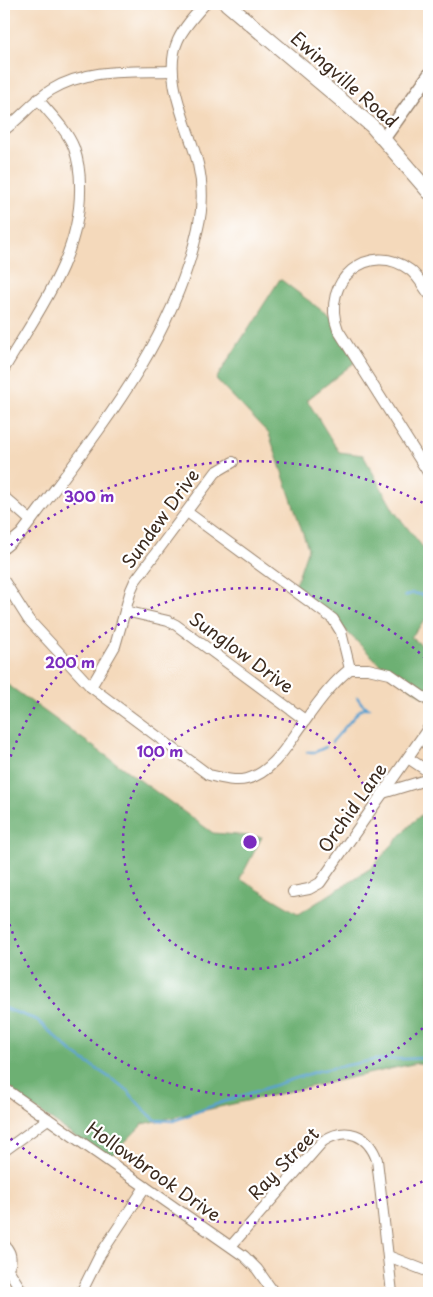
<svg xmlns="http://www.w3.org/2000/svg" width="433" height="1297" font-family="'Playpen Sans',sans-serif">
	<style>
		.forest { fill: #6db073; stroke: #546d48 }
		.lines { fill: none; stroke-linecap: round; stroke-linejoin: round }
		.stream { stroke: #5aa1d0; stroke-width: 2.5 }
		.minor-casing { stroke: #98826c; stroke-width: 12 }
		.tertiary-casing { stroke: #98826c; stroke-width: 15 }
		.secondary-casing { stroke: #98826c; stroke-width: 16 }
		.minor { stroke: #fff; stroke-width: 10 }
		.tertiary { stroke: #fff; stroke-width: 12 }
		.secondary { stroke: #fff; stroke-width: 14 }
		.ring { fill: none; stroke: #7b2cbf; stroke-width: 2.5; stroke-dasharray: 2.5 5 }
		.labels { text-anchor: middle; stroke-width: 4.5; stroke-linejoin: round; paint-order: stroke }
		.street-label { font-size: 18px; fill: #3b2a1e; stroke: #fff }
		.centre { fill: #7b2cbf; stroke: #fff; stroke-width: 2.5 }
		.ring-label { font-size: 15px; text-anchor: middle; font-weight: bold; fill: #7b2cbf; stroke: #fff; stroke-width: 4.5; stroke-linejoin: round; paint-order: stroke }
	</style>
	<rect width="100%" height="100%" fill="#fff"/>
	<filter id="ink" filterUnits="userSpaceOnUse"><feTurbulence type="fractalNoise" baseFrequency=".02" numOctaves="2"/><feDisplacementMap in="SourceGraphic" scale="10" xChannelSelector="R" yChannelSelector="G"/><feConvolveMatrix kernelMatrix="1 2 1 2 8 2 1 2 1" color-interpolation-filters="sRGB"/></filter>
	<filter id="wash" filterUnits="userSpaceOnUse"><feTurbulence type="fractalNoise" baseFrequency=".0096" numOctaves="4" result="noise"/><feDisplacementMap in="SourceGraphic" scale="20" xChannelSelector="R" yChannelSelector="G"/><feGaussianBlur stdDeviation="1.12" result="paint"/><feColorMatrix in="noise" values="0 0 0 0 0 0 0 0 0 0 0 0 0 0 0 0 0 1.4 0 .05"/><feComposite in="paint" operator="in"/></filter>
	<g filter="url(#wash)">
		<rect width="100%" height="100%" fill="#f4d9bb"/>
		<g class="forest">
			<path d="M280,279l53,40 22,43 -48,38 32,52 24,3 31,56 35,44v61l-18,21 18,14v49l-39,-26 -51,-50 -44,-38 13,-38 -39,-114 -53,-55z"/>
			<path d="M4,682l209,151 49,4 -22,42 59,35 72,-46 43,-47 15,-13v256l-12,-1 -274,61 -35,35 -104,-72z"/>
		</g>
		<g class="lines">
			<g class="stream">
				<path d="M405,596l8,-3 13,3 3,-2"/>
				<path d="M357,697l5,7 7,4"/>
				<path d="M332,742l27,-31 4,-3h7"/>
				<path d="M307,752h8l11,-5"/>
				<path d="M4,1008l33,12 36,33 52,35 20,23 11,9 17,1 47,-18 98,-32 56,-11 55,-2"/>
			</g>
		</g>
	</g>
	<g filter="url(#ink)">
		<g class="lines">
			<g class="minor-casing">
				<g id="minor">
					<path d="M4,130c17,-12 29,-29 47,-40 36,-22 80,-18 120,-19"/>
					<path d="M429,294c-6,-8 -11,-18 -19,-24 -40,-31 -91,11 -72,60l91,144"/>
					<path d="M4,369c34,-58 78,-114 76,-184 0,-12 -2,-25 -6,-37 -7,-18 -24,-34 -36,-49"/>
					<path d="M4,497l27,24"/>
					<path d="M187,512l146,107 8,13 9,37"/>
					<path d="M4,548l17,-14 10,-13c67,-90 143,-180 167,-293 5,-21 5,-43 0,-64 -9,-37 -37,-87 -20,-124 6,-13 17,-25 27,-36"/>
					<path d="M4,581l24,38 63,68 118,88c12,3 26,7 38,4 27,-7 42,-37 58,-58 13,-19 27,-38 45,-52h18l22,5 39,27"/>
					<path d="M125,611l43,10 8,4 129,95"/>
					<path d="M91,687l24,-41 16,-56 4,-9 81,-109 17,-10"/>
					<path d="M408,758l21,14"/>
					<path d="M383,793l46,-14"/>
					<path d="M293,892l16,-3 11,-6 109,-156"/>
					<path d="M4,1088l240,168 13,13 17,24"/>
					<path d="M4,1151l44,-32"/>
					<path d="M4,1244c5,7 8,11 6,20l-6,4"/>
					<path d="M231,1246l92,-105c23,-15 45,-7 54,19l15,133"/>
					<path d="M388,1256l41,16"/>
					<path d="M6,1266l17,27"/>
					<path d="M81,1293l19,-38 45,-68"/>
				</g>
			</g>
			<g class="tertiary-casing">
				<path id="tertiary" d="M384,138l45,-63"/>
			</g>
			<g class="secondary-casing">
				<path id="secondary" d="M227,4l145,122 57,66"/>
			</g>
			<use href="#minor" class="minor"/>
			<use href="#tertiary" class="tertiary"/>
			<use href="#secondary" class="secondary"/>
		</g>
	</g>
	<g class="ring">
		<circle cx="250" cy="842" r="127"/>
		<path d="M428 1023A254 254 0 0 1 4 906M4 778A254 254 0 0 1 428 661"/>
		<path d="M429 1178A381 381 0 0 1 5 1134M5 550A381 381 0 0 1 429 506"/>
	</g>
	<g class="labels">
		<g class="street-label">
			<text transform="translate(344 80) rotate(41)" y="6">Ewingville Road</text>
			<text transform="translate(161 519) rotate(-54)" y="6">Sundew Drive</text>
			<text transform="translate(241 653) rotate(36)" y="6">Sunglow Drive</text>
			<text transform="translate(353 808) rotate(-55)" y="6">Orchid Lane</text>
			<text transform="translate(284 1164) rotate(-46)" y="6">Ray Street</text>
			<text transform="translate(153 1172) rotate(35)" y="6">Hollowbrook Drive</text>
		</g>
	</g>
	<circle cx="250" cy="842" r="8" class="centre"/>
	<g class="ring-label">
		<text x="89" y="502">300 m</text>
		<text x="70" y="668">200 m</text>
		<text x="160" y="757">100 m</text>
	</g>
	<rect width="433" height="1297" fill="none" stroke="#fff" stroke-width="20"/>
</svg>
